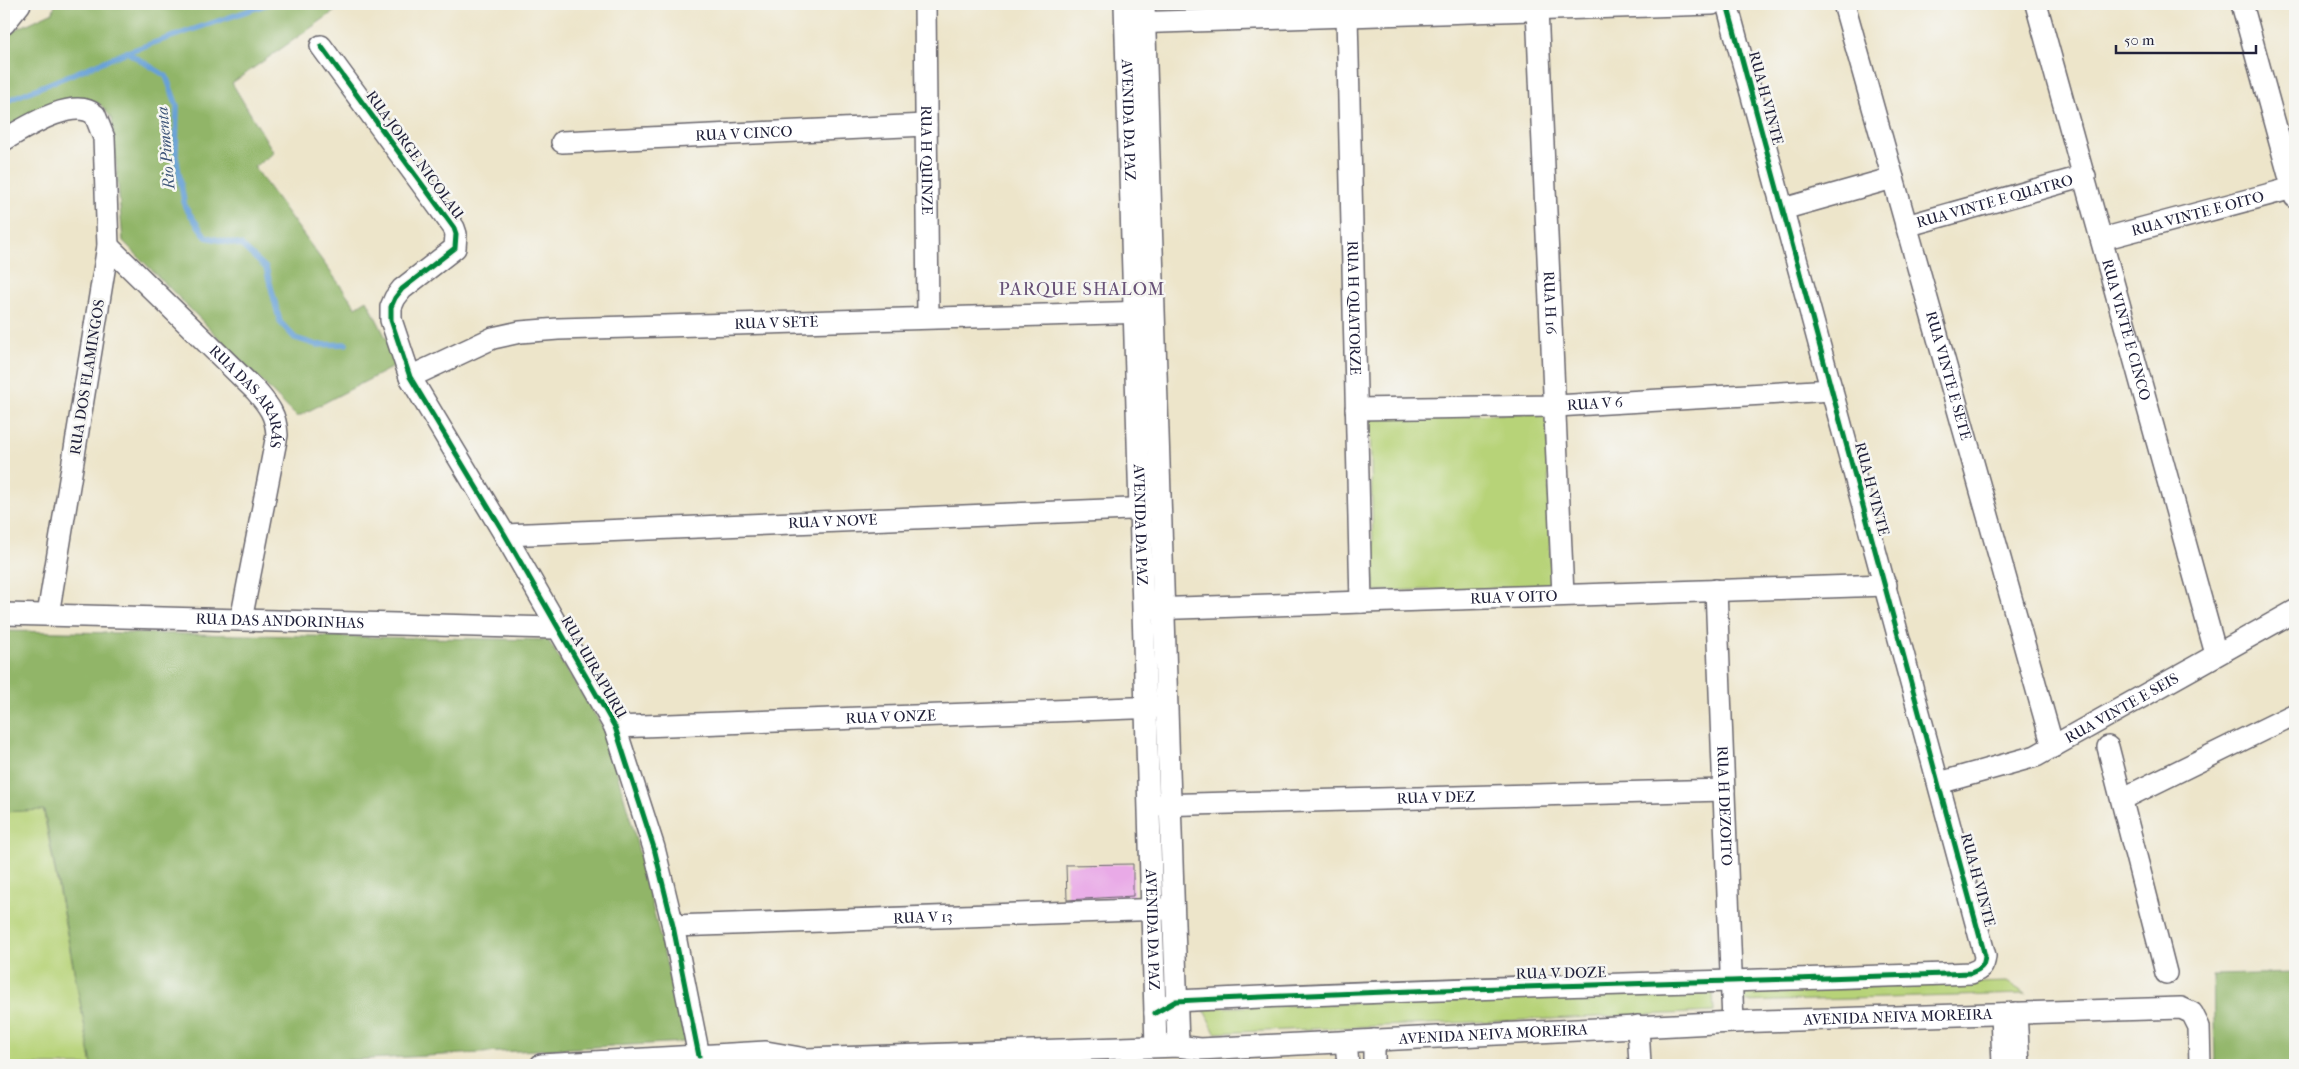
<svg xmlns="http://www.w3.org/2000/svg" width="2299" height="1069" font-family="'IM FELL French Canon',serif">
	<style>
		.green { fill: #b7d378; stroke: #6c7a5a }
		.forest { fill: #91b568; stroke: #5a6c52 }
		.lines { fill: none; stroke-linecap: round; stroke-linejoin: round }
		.stream { stroke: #67a1d7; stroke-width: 5.5 }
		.building { fill: #e9aae7 }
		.minor-casing { stroke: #69666d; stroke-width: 24 }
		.minor { stroke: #fff; stroke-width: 21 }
		.cycleway-casing { stroke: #f6f6f2; stroke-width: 8 }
		.cycleway { stroke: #00873e; stroke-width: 5 }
		.labels { text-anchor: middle; stroke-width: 5; stroke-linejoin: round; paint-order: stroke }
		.street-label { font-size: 15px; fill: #22223b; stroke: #f6f6f2 }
		.water-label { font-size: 16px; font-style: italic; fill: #3e5579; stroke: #f6f6f2 }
		.quarter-label { font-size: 18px; letter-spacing: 1px; fill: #685277; stroke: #f6f6f2 }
	</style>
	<rect width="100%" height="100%" fill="#f6f6f2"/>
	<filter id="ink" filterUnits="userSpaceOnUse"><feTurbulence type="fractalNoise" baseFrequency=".02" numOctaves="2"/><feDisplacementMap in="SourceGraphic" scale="10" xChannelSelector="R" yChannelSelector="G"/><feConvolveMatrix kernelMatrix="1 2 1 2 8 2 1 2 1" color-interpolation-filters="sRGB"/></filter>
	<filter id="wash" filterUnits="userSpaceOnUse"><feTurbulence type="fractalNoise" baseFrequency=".0096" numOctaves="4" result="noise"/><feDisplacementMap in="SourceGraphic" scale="20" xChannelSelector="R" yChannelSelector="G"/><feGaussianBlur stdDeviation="1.12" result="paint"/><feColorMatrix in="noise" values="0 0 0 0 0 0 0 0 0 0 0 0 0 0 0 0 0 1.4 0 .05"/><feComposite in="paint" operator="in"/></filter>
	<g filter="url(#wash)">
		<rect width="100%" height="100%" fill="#ede5ca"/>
		<g class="green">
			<path d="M1547,413l4,174 -177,4 -4,-174z"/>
			<path d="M43,809l49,256h-88v-253z"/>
			<path d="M2007,982l19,12 -284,8v-12z"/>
			<path d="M1713,992l1,20 -499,21 -12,-25z"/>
		</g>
		<g class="forest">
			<path d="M55,4h290l-113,79 42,70 -20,14 102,140 11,-7 32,64 -102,53 -174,-176 -11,-122c-4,-5 -8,-12 -13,-15 -27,-18 -71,12 -95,24v-93l49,-23z"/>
			<path d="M4,631l544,9 56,89 29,99 53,214 -428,23h-166l-48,-255 -40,2z"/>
			<path d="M2295,973v92h-80l-2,-90z"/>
		</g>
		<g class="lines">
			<g class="stream">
				<path d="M127,52l39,24 11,30 -1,50 9,51 21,30 35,8 25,23 14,54 15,16 22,7 29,-1"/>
				<path d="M4,104l7,-5 116,-47 141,-48"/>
			</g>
		</g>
		<g id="blocks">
			<path class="building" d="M1133,864v32l-66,4 -1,-35z"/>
		</g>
	</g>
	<g filter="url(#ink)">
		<use href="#blocks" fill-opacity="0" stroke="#69666d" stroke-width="1"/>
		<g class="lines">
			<g class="minor-casing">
				<g id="minor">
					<path id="s1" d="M925,4l3,313"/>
					<path id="s2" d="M1125,4l31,1042"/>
					<path d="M1144,4l34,1042"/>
					<path id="s3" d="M1844,4l209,743"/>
					<path id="s4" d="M2036,4l180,650"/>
					<path d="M2242,4l53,193"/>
					<path id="s5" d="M1537,9l26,586"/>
					<path id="s6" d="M1347,16l14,586"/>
					<path d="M1130,23l582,-19"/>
					<path d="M4,24l16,-20"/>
					<path d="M321,46l133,182 2,6 -1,14 -53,41 -7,9 -4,9v13l19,57 95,158 110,192 39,121 19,78 26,130"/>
					<path d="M4,140c21,-12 70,-44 91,-25l9,23 4,108 -60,369"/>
					<path id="s7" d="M562,142l364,-17"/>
					<path d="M1783,209l110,-31"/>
					<path id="s8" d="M1906,226l179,-50"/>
					<path id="s9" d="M2102,239l191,-51"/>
					<path id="s10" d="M108,246l148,145c13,15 20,24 21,44l-36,185"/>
					<path id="s11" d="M410,377l83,-39 27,-6 38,-3 589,-17"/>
					<path id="s12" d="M1356,409l200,-3 276,-16"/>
					<path id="s13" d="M505,535l649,-27"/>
					<path id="s14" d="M1716,590l17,432"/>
					<path id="s15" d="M1149,609l737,-24"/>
					<path id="s16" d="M4,614l552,14"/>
					<path id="s17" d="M615,727l545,-20"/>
					<path d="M2108,747l58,226"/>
					<path id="s18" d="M1939,783l97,-27 259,-145"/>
					<path d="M2122,799l173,-85"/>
					<path id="s19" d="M1155,805l569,-15"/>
					<path id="s20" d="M673,926l492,-17"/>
					<path d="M1155,1013l21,-12c265,-14 530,-18 795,-28 10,-4 13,-6 14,-17l-258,-952"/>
					<path d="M2016,1013l3,52"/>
					<path d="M2001,1014l2,51"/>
					<path d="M1638,1026l2,39"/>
					<path d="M1374,1040v25"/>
					<path d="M1346,1042l2,23"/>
					<path id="s21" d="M541,1065l225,-13 40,7 372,-13 22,3 533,-27 448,-14 11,5 7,14 1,38"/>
				</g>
			</g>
			<use href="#minor" class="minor"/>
			<g class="cycleway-casing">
				<g id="cycleway">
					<path d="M321,46l133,182 2,6 -1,14 -53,41 -7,9 -4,9v13l19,57 95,158 110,192 39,121 19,78 26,130"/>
					<path d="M1155,1013l21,-12c265,-14 530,-18 795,-28 10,-4 13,-6 14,-17l-258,-952"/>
				</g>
			</g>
			<use href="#cycleway" class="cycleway"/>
		</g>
	</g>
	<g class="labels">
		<g class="street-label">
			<text transform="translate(1766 98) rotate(75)" y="5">RUA H VINTE</text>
			<text dy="5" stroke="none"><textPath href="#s2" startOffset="116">AVENIDA DA PAZ</textPath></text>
			<text dy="5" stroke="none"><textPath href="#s7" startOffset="182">RUA V CINCO</textPath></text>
			<text transform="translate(415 155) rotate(54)" y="5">RUA JORGE NICOLAU</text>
			<text dy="5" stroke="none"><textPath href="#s1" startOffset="156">RUA H QUINZE</textPath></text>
			<text dy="5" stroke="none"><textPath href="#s8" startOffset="92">RUA VINTE E QUATRO</textPath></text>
			<text dy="5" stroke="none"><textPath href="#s9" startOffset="99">RUA VINTE E OITO</textPath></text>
			<text dy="5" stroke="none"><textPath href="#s5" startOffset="294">RUA H 16</textPath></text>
			<text dy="5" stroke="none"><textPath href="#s6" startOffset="292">RUA H QUATORZE</textPath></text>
			<text dy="5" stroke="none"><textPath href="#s11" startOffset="376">RUA V SETE</textPath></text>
			<text dy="5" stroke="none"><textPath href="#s4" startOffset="338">RUA VINTE E CINCO</textPath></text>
			<text dy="5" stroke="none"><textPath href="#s3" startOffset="386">RUA VINTE E SETE</textPath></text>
			<text transform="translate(87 377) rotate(-81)" y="5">RUA DOS FLAMINGOS</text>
			<text dy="5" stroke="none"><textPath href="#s10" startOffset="208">RUA DAS ARARÁS</textPath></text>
			<text dy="5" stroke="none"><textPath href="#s12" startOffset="239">RUA V 6</textPath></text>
			<text transform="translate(1872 489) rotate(75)" y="5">RUA H VINTE</text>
			<text dy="5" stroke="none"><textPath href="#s13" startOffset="328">RUA V NOVE</textPath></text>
			<text dy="5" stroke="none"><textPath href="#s2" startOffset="521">AVENIDA DA PAZ</textPath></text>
			<text dy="5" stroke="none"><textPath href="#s15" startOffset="365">RUA V OITO</textPath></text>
			<text dy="5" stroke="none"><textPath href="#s16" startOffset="276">RUA DAS ANDORINHAS</textPath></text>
			<text transform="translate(594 667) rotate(60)" y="5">RUA UIRAPURU</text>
			<text dy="5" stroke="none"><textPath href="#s18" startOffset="199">RUA VINTE E SEIS</textPath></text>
			<text dy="5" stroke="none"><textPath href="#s17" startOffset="276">RUA V ONZE</textPath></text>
			<text dy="5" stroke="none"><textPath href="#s19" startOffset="281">RUA V DEZ</textPath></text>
			<text dy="5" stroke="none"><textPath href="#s14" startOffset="216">RUA H DEZOITO</textPath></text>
			<text transform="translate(1978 880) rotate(75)" y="5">RUA H VINTE</text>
			<text dy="5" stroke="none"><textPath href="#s20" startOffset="250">RUA V 13</textPath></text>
			<text dy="5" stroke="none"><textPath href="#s2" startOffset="926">AVENIDA DA PAZ</textPath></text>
			<text transform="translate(1561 973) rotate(-1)" y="5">RUA V DOZE</text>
			<text dy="5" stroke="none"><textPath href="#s21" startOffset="1359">AVENIDA NEIVA MOREIRA</textPath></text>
			<text dy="5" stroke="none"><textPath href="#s21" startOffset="954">AVENIDA NEIVA MOREIRA</textPath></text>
		</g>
		<g class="water-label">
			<text transform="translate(165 148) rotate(-95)" y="6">Rio Pimenta</text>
		</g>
		<g class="quarter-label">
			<text x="1082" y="295">PARQUE SHALOM</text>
		</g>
	</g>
	<rect width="2299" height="1069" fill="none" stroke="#f6f6f2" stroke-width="20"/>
	<path d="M2116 45v8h140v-8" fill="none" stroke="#22223b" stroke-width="2.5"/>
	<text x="2124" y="45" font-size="15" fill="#22223b" stroke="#f6f6f2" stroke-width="4" paint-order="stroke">50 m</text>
</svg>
